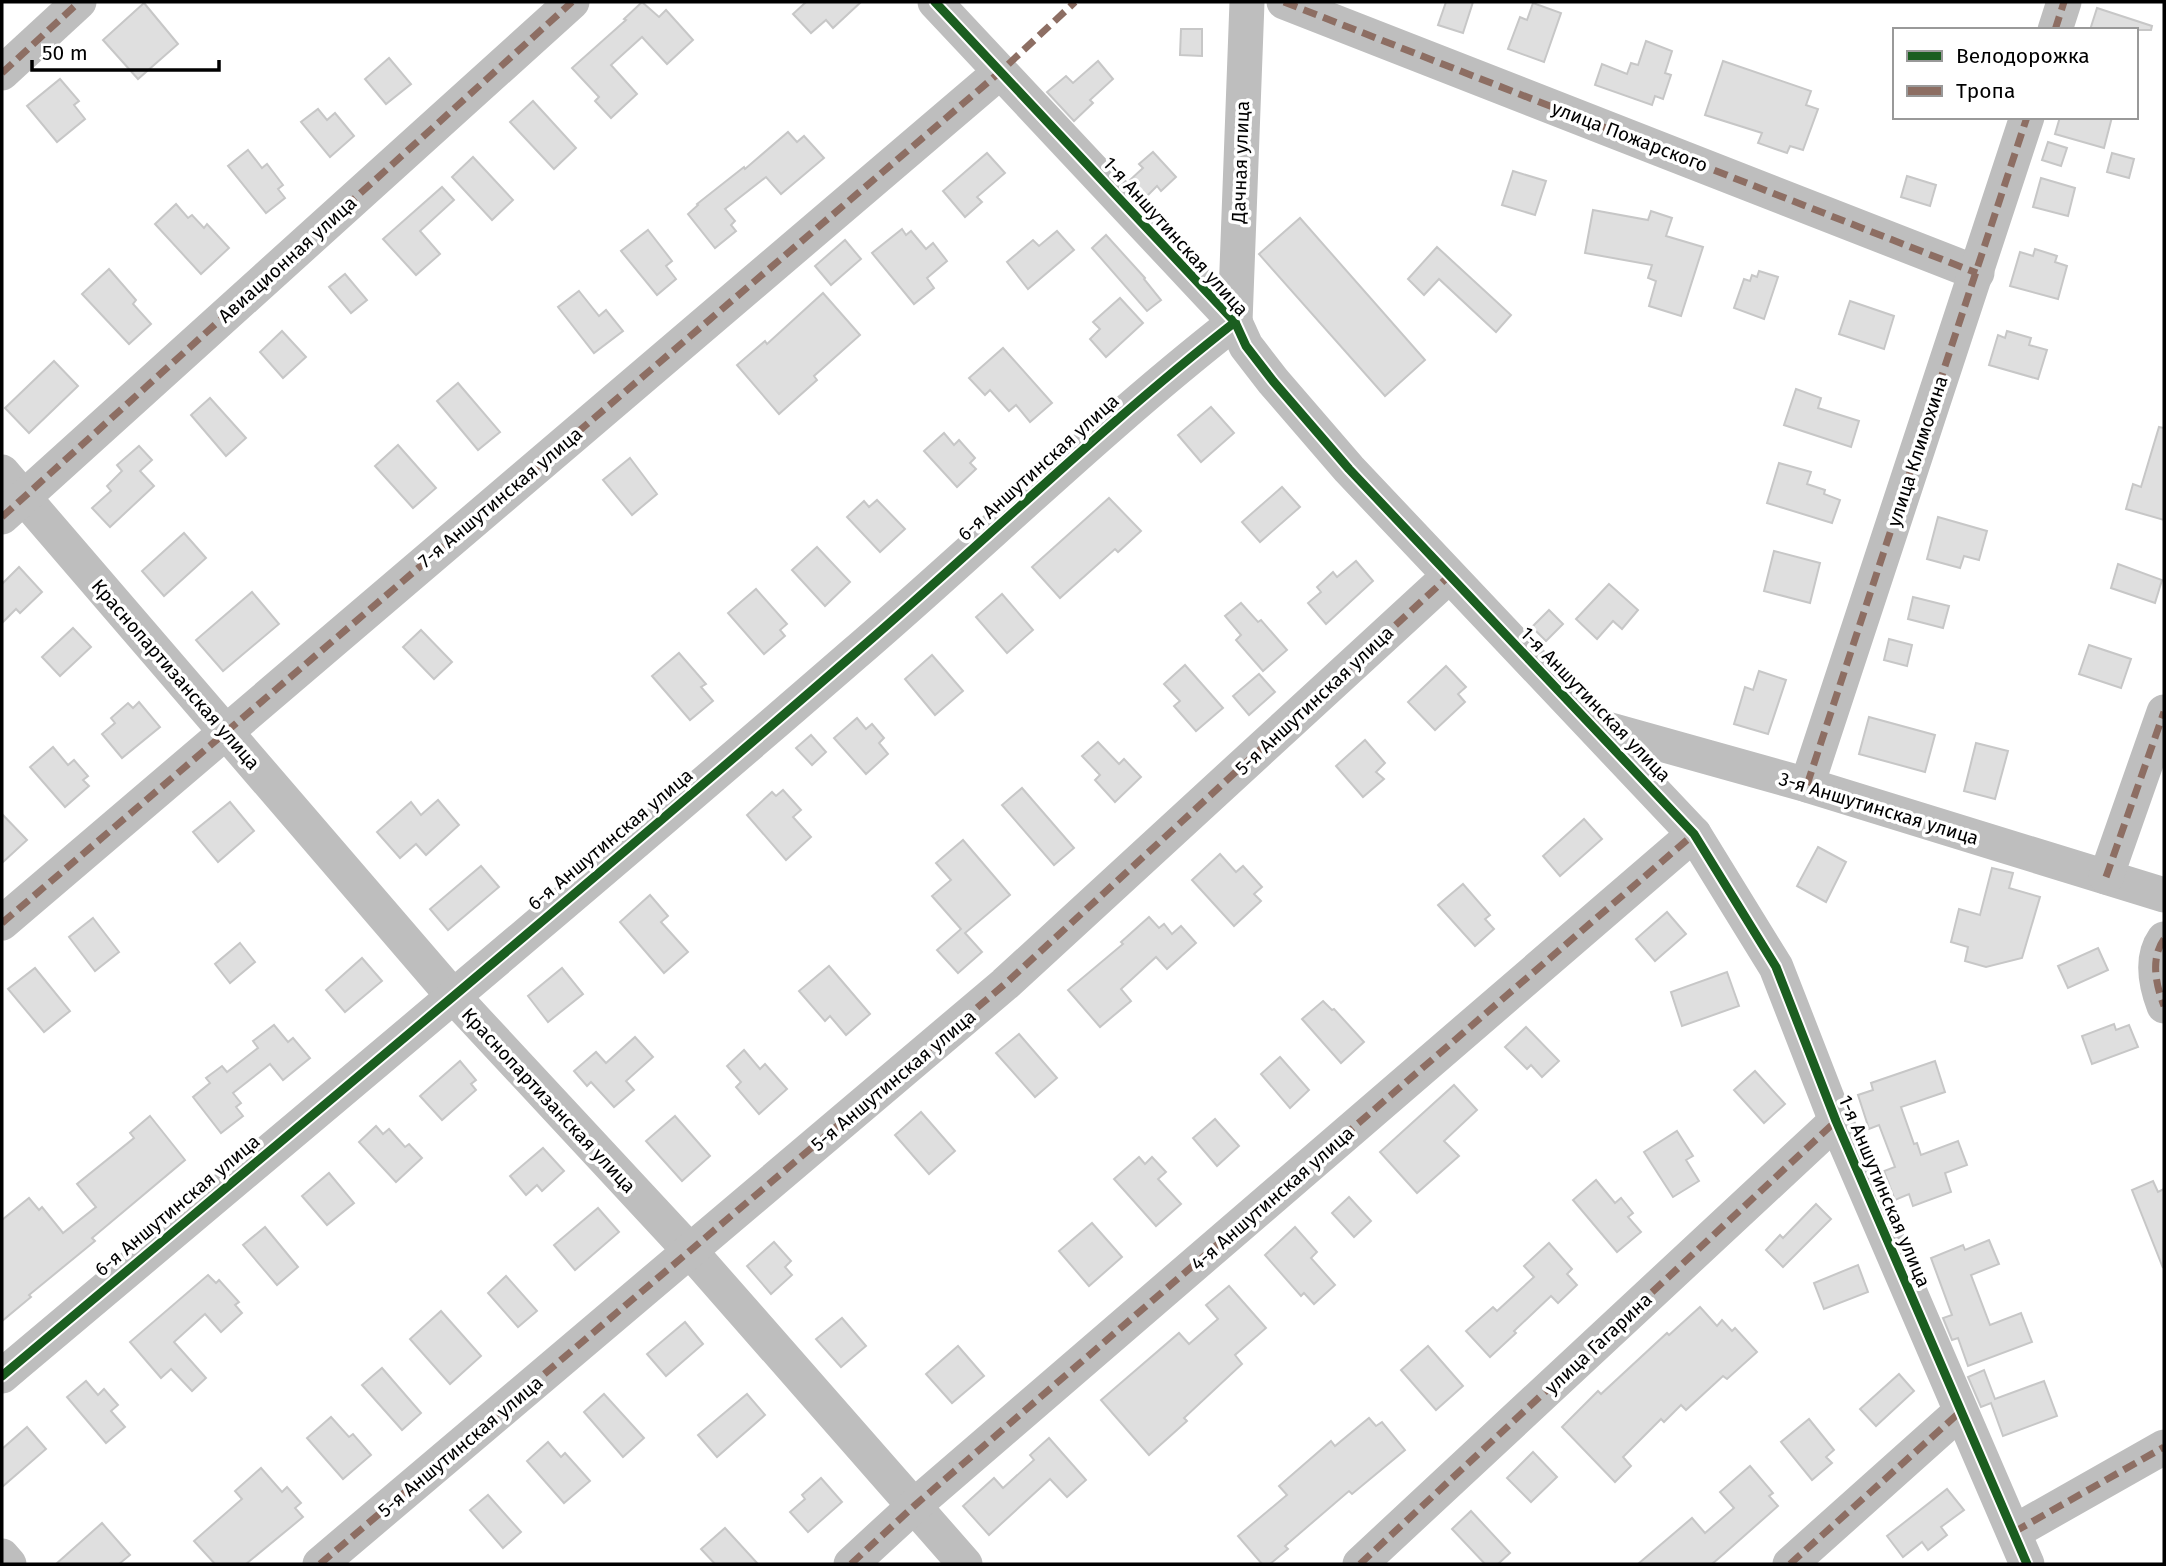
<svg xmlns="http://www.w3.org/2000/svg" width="2166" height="1566" font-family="'Fira Sans',sans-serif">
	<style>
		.building { fill: #dfdfdf; stroke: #c7c7c7; stroke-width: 2 }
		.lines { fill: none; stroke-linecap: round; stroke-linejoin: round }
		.minor { stroke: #bebebe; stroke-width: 35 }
		.quiet { stroke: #8d6e63; stroke-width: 7; stroke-dasharray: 14 7; stroke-linecap: butt }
		.cycleway-casing { stroke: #fff; stroke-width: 13 }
		.cycleway { stroke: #1b5e20; stroke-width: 9 }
		.labels { text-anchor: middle; stroke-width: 7; stroke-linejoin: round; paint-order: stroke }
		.street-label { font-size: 19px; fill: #000; stroke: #fff }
	</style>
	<rect width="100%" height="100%" fill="#fff"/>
	<g class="building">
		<path d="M642,2l17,15 7,-7 27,30 -26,24 -25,-27 -31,28 26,29 -26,24 -16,-17 4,-4 -27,-29 54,-48 -2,-1z"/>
		<path d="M806,2h55l-28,26 -7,-8 -15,13 -18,-19z"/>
		<path d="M1446,2h27l-10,31 -25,-8z"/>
		<path d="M144,3l34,41 -40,35 -35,-39z"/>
		<path d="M1533,3l28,10 -17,49 -36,-13 12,-32 7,3z"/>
		<path d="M2097,8l55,18 -1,4h-61z"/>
		<path d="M1181,29h21v27l-22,-1z"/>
		<path d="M1646,41l26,10 -7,22 6,2 -8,24 -8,-3 -3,9 -57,-20 7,-21 25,10 4,-11 7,2z"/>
		<path d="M389,58l22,26 -25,20 -21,-25z"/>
		<path d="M1098,61l15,18 -23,21 3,3 -19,18 -27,-29 19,-16 7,7z"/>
		<path d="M1723,61l88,30 -5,14 12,4 -15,41 -13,-4 -3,7 -29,-10 4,-10 -57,-18z"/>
		<path d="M60,79l19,22 -5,4 11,14 -28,23 -30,-36z"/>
		<path d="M533,101l43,47 -22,21 -44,-47z"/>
		<path d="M318,109l9,11 8,-7 19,23 -24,21 -29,-35z"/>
		<path d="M2060,117h52l-8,31 -49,-14z"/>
		<path d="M788,132l9,10 7,-6 20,22 -43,36 -15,-17 -41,32 10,12 -4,4 5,6 -21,17 -27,-34 10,-9 -1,-1 47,-37 1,2z"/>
		<path d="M2048,142l19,6 -6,18 -19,-6z"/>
		<path d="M248,150l14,18 5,-4 16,21 -5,4 7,9 -19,15 -38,-47z"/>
		<path d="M1153,152l23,25 -15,14 -4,-5 -11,11 -16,-17 13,-12 -4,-4z"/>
		<path d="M987,153l18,20 -28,24 5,5 -17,15 -22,-26z"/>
		<path d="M2112,153l22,6 -5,19 -22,-6z"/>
		<path d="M473,157l40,43 -21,20 -40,-43z"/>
		<path d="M1513,171l33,10 -11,34 -33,-10z"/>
		<path d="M1907,176l29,9 -6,21 -29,-9z"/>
		<path d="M2041,178l34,10 -7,28 -35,-9z"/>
		<path d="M442,187l12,13 -34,31 20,23 -24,21 -33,-36z"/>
		<path d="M176,204l12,14 4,-3 12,13 3,-4 22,24 -28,26 -46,-50z"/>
		<path d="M1593,210l55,10 3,-9 21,7 -6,18 37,11 -22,69 -32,-10 7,-25 -8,-3 4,-13 -67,-12z"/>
		<path d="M1300,218l125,142 -40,36 -126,-142z"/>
		<path d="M902,229l4,6 5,-4 15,18 7,-6 14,18 -20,17 7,10 -20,16 -42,-51z"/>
		<path d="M648,230l24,31 -6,5 10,13 -19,16 -36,-44z"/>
		<path d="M1057,231l17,19 -46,39 -21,-27 26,-22 6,6z"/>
		<path d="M1106,235l39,43 -1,1 17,21 -14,11 -55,-63z"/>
		<path d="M845,240l16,19 -30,26 -16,-19z"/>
		<path d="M1437,247l74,68 -15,17 -57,-53 -15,16 -16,-16z"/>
		<path d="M2035,249l22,7 -2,6 12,4 -9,33 -48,-13 10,-34 13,4z"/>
		<path d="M109,269l27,31 -3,4 18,20 -22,20 -47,-50z"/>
		<path d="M1759,271l19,6 -14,42 -30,-11 10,-29 6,2 2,-6 5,2z"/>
		<path d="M345,274l22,26 -16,13 -22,-26z"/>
		<path d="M579,291l20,25 7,-6 17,21 -29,22 -36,-46z"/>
		<path d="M823,293l37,42 -46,41 3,4 -38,34 -42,-49 28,-24 2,3z"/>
		<path d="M1120,298l23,25 -37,34 -16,-18 10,-10 -7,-7z"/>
		<path d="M1850,301l44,15 -10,33 -45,-15z"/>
		<path d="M282,331l24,26 -23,21 -23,-26z"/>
		<path d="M2007,331l24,7 -2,7 18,5 -9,29 -49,-14 9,-30 7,3z"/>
		<path d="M1003,348l49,55 -22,19 -14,-17 -7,6 -19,-21 -5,5 -16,-17z"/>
		<path d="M54,361l24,25 -49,47 -24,-25z"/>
		<path d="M458,383l42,49 -22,18 -41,-49z"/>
		<path d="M1796,389l25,9 -3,10 41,13 -8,26 -67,-22z"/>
		<path d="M210,398l36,40 -20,18 -35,-41z"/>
		<path d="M1211,407l23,26 -33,29 -23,-27z"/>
		<path d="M2159,427l5,1v92l-38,-11 7,-25 8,3z"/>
		<path d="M944,433l10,12 5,-5 16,18 -5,5 6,6 -19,18 -33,-36z"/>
		<path d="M398,445l38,43 -23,20 -38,-42z"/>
		<path d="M139,446l13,14 -12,11 14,15 -44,41 -18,-19 19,-17 -4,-5 15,-15 -5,-6z"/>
		<path d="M630,458l27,36 -25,21 -29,-35z"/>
		<path d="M1779,463l32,9 -4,12 18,6 -1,4 16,6 -8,23 -65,-20z"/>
		<path d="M1282,487l18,20 -40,35 -18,-20z"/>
		<path d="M1109,498l32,33 -23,21 -3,-3 -55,49 -28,-31z"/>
		<path d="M877,500l28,29 -25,23 -33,-35 17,-16 5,6z"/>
		<path d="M1938,517l49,14 -8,29 -15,-4 -4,12 -33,-9z"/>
		<path d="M184,533l22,25 -42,38 -22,-25z"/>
		<path d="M817,547l33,35 -25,24 -33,-36z"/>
		<path d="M1774,551l46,12 -10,40 -46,-12z"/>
		<path d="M1356,561l17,20 -47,43 -18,-21 13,-11 -4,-5 16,-15 4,5z"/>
		<path d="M2118,564l44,16 -7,23 -44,-15z"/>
		<path d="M19,567l23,25 -22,21 -4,-4 -14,14v-39z"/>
		<path d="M1609,584l29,26 -16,19 -9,-8 -16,18 -21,-20z"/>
		<path d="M756,589l31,35 -7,6 5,6 -21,18 -36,-41z"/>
		<path d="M252,592l27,32 -56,47 -27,-31z"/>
		<path d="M1002,594l31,36 -26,23 -31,-36z"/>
		<path d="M1913,597l36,9 -6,22 -35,-9z"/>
		<path d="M1241,603l17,19 3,-2 26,30 -24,21 -27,-31 5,-5 -16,-19z"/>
		<path d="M1549,610l14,14 -17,17 -14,-14z"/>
		<path d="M73,628l18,19 -31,29 -18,-19z"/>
		<path d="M421,630l31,32 -18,17 -31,-32z"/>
		<path d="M1889,639l23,6 -5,21 -23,-6z"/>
		<path d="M2089,645l42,14 -10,29 -42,-14z"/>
		<path d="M679,653l27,31 -5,3 12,14 -23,19 -38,-44z"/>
		<path d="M932,655l31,36 -28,24 -30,-36z"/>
		<path d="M1185,665l38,43 -27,23 -22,-25 6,-5 -16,-17z"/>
		<path d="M1446,666l20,21 -8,7 7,8 -30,28 -27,-28z"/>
		<path d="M1759,671l27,9 -18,54 -34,-10 11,-37 8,3z"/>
		<path d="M1259,674l16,18 -26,23 -16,-19z"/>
		<path d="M139,702l21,25 -38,31 -20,-24 13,-11 -4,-5 17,-15 5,5z"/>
		<path d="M1869,717l66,18 -10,37 -66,-18z"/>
		<path d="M857,718l9,11 6,-5 12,14 -5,5 9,11 -22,20 -32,-36z"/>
		<path d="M811,735l15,17 -14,13 -16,-17z"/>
		<path d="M1365,740l20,23 -9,9 8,7 -21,18 -27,-31z"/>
		<path d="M1098,742l21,22 5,-5 17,18 -26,25 -20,-22 5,-5 -18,-19z"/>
		<path d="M1976,743l32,8 -13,48 -31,-8z"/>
		<path d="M53,747l15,18 6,-5 14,16 -5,4 6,6 -24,21 -35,-40z"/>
		<path d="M1022,788l52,60 -20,17 -52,-60z"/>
		<path d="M783,790l18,20 -8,7 18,20 -25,23 -39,-45 25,-23 4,4z"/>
		<path d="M438,800l21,25 -33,30 -10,-11 -16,14 -23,-26 34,-30 10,13z"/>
		<path d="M230,802l24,29 -36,31 -25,-30z"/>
		<path d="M2,814l25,26 -25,23z"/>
		<path d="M1584,819l18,20 -42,37 -17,-20z"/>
		<path d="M963,840l47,55 -45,38 17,19 -24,21 -21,-23 24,-21 -29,-33 19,-16 -15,-17z"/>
		<path d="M1818,847l28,15 -20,40 -29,-16z"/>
		<path d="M1220,854l16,18 7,-6 19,21 -8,7 7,7 -27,25 -42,-46z"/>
		<path d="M481,866l18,21 -51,43 -18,-21z"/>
		<path d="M1992,868l21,5 -4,15 31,9 -18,61 -36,9 -21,-6 3,-14 -17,-5 8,-33 21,6z"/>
		<path d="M1463,884l27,31 -5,4 9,10 -19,17 -37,-41z"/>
		<path d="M650,895l18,21 -7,6 27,30 -24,21 -44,-51z"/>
		<path d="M1667,912l19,22 -31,27 -19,-22z"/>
		<path d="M1149,917l10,11 5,-4 8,10 9,-8 15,17 -29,26 -11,-12 -35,32 10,12 -31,26 -32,-37 55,-46 -2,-2z"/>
		<path d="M93,918l26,34 -24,19 -26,-34z"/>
		<path d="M240,943l15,19 -25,21 -15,-19z"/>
		<path d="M2098,948l10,22 -40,18 -10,-22z"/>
		<path d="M362,958l20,23 -37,31 -19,-22z"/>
		<path d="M829,966l41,48 -24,21 -16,-19 -5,5 -26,-30z"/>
		<path d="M35,968l35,43 -26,21 -36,-43z"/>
		<path d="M562,968l21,26 -35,28 -20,-26z"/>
		<path d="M1727,972l12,34 -57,20 -11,-34z"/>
		<path d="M1323,1001l9,9 2,-1 30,33 -23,21 -39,-44z"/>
		<path d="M2114,1024l2,6 13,-5 9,22 -46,17 -10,-28z"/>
		<path d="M274,1025l14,17 5,-4 17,20 -27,22 -13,-16 -37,29 8,10 -5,4 7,9 -22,17 -28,-36 17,-14 -4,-5 16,-12 5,6 31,-24 -5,-7z"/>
		<path d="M1526,1027l33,34 -17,16 -11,-12 -4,4 -22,-22z"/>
		<path d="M1019,1034l38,44 -22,19 -39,-44z"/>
		<path d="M635,1037l18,20 -27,24 8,9 -20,17 -23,-25 -4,4 -13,-15 22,-19 10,11z"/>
		<path d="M744,1050l16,19 5,-5 22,25 -28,25 -23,-27 5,-5 -14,-16z"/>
		<path d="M1280,1057l29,33 -19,18 -29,-34z"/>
		<path d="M460,1061l16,19 -5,4 5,6 -34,30 -22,-24z"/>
		<path d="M1935,1061l10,31 -44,15 13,37 3,-1 4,12 37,-14 9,24 -22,8 6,19 -38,14 -4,-12 -14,6 -11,-29 11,-4 -16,-42 -10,4 -11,-34 15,-5 -2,-7z"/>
		<path d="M1755,1071l30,33 -21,19 -30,-33z"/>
		<path d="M1454,1085l23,25 -33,31 15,15 -42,37 -37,-41z"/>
		<path d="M921,1112l34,39 -26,23 -34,-39z"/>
		<path d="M150,1116l35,44 -93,78 3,3 -66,54 2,2 -29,24v-101l27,-22 10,12 3,-3 21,26 33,-26 -19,-23 57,-46 -4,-5z"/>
		<path d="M675,1116l35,40 -28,25 -36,-40z"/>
		<path d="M1215,1119l24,27 -22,20 -24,-28z"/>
		<path d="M376,1126l7,8 6,-5 16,18 4,-3 13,14 -26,24 -37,-40z"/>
		<path d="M1677,1131l16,25 -7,4 13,21 -26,16 -29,-45z"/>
		<path d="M543,1148l21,23 -22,20 -5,-6 -11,10 -16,-19z"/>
		<path d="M1139,1157l6,7 7,-7 14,15 -8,7 23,25 -25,22 -42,-47z"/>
		<path d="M329,1173l25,30 -27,22 -25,-29z"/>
		<path d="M1596,1180l19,23 6,-5 12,15 -5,4 13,15 -24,20 -44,-52z"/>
		<path d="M2153,1181l5,11 6,-3 -1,79 -31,-78z"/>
		<path d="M1349,1197l22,24 -17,16 -22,-24z"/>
		<path d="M1816,1204l15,15 -48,48 -17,-17 14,-15 3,3z"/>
		<path d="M598,1208l21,24 -44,38 -21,-25z"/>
		<path d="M1092,1223l30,34 -33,29 -30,-35z"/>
		<path d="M265,1227l33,40 -21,18 -34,-40z"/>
		<path d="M1295,1227l22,25 -6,6 24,27 -21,19 -10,-11 -3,3 -36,-41z"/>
		<path d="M1989,1240l10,24 -28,11 19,50 31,-12 11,29 -64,24 -10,-28 -6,2 -9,-22 9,-3 -21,-57 32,-13 2,5z"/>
		<path d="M774,1242l17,19 -6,6 7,8 -21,19 -24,-28z"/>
		<path d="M1549,1243l23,26 -5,5 10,11 -19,18 -7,-7 -37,35 2,2 -26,24 -24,-26 27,-24 4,4 37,-34 -10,-11z"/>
		<path d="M1858,1265l10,27 -44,17 -10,-26z"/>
		<path d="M208,1275l8,8 3,-3 20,22 -4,3 7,8 -21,19 -16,-18 -31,28 32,36 -14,13 -21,-22 -10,9 -31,-36z"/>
		<path d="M506,1276l31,35 -19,16 -30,-34z"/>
		<path d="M1229,1286l37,42 -31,27 7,9 -58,54 3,3 -38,34 -48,-55 78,-67 10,11 29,-25 -12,-14z"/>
		<path d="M1700,1307l17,19 5,-6 10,11 3,-3 22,24 -30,27 -4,-3 -37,34 -5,-5 -17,17 -3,-3 -38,38 8,9 -16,16 -53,-55 36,-36 3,3 66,-61 2,2z"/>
		<path d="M441,1311l40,45 -31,28 -40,-45z"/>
		<path d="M842,1318l24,28 -25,21 -25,-28z"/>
		<path d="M685,1322l18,22 -37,32 -19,-22z"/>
		<path d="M958,1346l26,30 -32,27 -26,-29z"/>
		<path d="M1428,1346l35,40 -27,24 -35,-40z"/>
		<path d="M382,1368l39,45 -19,17 -40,-45z"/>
		<path d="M1984,1370l11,29 49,-18 13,35 -54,20 -12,-33 -10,4 -13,-30z"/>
		<path d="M1899,1374l15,17 -38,35 -16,-17z"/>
		<path d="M86,1381l12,14 6,-6 14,16 -7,6 14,16 -19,16 -39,-46z"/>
		<path d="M604,1394l40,44 -21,19 -39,-45z"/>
		<path d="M747,1394l18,21 -48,42 -19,-22z"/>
		<path d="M331,1417l18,20 4,-3 18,21 -28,24 -36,-41z"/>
		<path d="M1369,1418l7,8 6,-4 23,28 -53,44 -3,-3 -64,55 3,3 -18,15h-8l-24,-28 49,-41 -8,-9 52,-45 4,5z"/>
		<path d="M1809,1419l25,31 -8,7 6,6 -20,17 -31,-38z"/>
		<path d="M27,1427l19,22 -44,38v-38z"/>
		<path d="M1049,1438l37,42 -19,17 -17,-18 -61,56 -26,-29 31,-28 9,10 31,-28 -4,-5z"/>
		<path d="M548,1442l13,15 4,-4 25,28 -26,22 -37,-42z"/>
		<path d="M1533,1452l24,25 -26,25 -24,-24z"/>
		<path d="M1750,1466l23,27 -4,3 9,10 -52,46 -14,12h-74l54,-46 13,15 29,-25 -14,-16z"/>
		<path d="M261,1468l21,24 5,-5 14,16 -6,5 8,9 -57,47h-31l-21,-23 48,-42 -7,-8z"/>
		<path d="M821,1478l21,24 -34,30 -18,-20 15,-13 -3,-4z"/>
		<path d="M1947,1489l17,21 -23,17 6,8 -19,15 -6,-8 -19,15 -16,-21z"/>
		<path d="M488,1495l33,37 -18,16 -33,-38z"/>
		<path d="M1471,1511l39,42 -12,11h-13l-33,-35z"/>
		<path d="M102,1523l28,32 -11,9h-63z"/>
		<path d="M725,1528l33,36h-43l-14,-15z"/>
	</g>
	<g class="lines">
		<g class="minor">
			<path d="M935,2l300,320 11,24 27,35 76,88 345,365 82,133 60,154 191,443"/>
			<path d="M1284,2l693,271"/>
			<path d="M2055,30l9,-28"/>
			<path d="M2,73l77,-71"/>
			<path d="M1235,322l12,-320"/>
			<path d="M2,472l451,524 238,256 274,312"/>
			<path d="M2,517l570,-515"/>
			<path d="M1593,725l214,60 357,110"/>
			<path d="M1807,785l220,-668"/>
			<path d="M2106,877l58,-165"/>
			<path d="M2,923l998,-851"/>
			<path d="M2164,939c-14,20 -8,46 0,67"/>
			<path d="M2,1376c285,-240 571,-478 852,-722 128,-110 248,-228 381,-332"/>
			<path d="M2014,1532l150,-85"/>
			<path d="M2,1556l7,8"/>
			<path d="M320,1564l685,-580 444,-408"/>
			<path d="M851,1564l63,-58 780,-672"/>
			<path d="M1360,1564l476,-443"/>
			<path d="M1790,1564l170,-152"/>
		</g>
		<g class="quiet">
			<path d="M1284,2l693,271"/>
			<path d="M2055,30l9,-28"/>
			<path d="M2,73l77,-71"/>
			<path d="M2,517l570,-515"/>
			<path d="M1807,785l220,-668"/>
			<path d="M2106,877l58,-165"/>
			<path d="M2,923l998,-851 75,-70"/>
			<path d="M2164,939c-14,20 -8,46 0,67"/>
			<path d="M2014,1532l150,-85"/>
			<path d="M320,1564l685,-580 444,-408"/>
			<path d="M851,1564l63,-58 780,-672"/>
			<path d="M1360,1564l476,-443"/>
			<path d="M1790,1564l170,-152"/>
		</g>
		<g class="cycleway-casing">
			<g id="cycleway">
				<path d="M935,2l300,320 11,24 27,35 76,88 345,365 82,133 60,154 191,443"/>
				<path d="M2,1376c285,-240 571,-478 852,-722 128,-110 248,-228 381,-332"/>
			</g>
		</g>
		<use href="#cycleway" class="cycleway"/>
	</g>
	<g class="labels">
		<g class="street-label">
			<text transform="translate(1630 136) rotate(21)" y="7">улица Пожарского</text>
			<text transform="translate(1240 162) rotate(-88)" y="7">Дачная улица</text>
			<text transform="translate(1176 236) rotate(48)" y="7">1-я Аншутинская улица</text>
			<text transform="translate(287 259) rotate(-42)" y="7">Авиационная улица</text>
			<text transform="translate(1917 451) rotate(-72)" y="7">улица Климохина</text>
			<text transform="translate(1038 467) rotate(-42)" y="7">6-я Аншутинская улица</text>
			<text transform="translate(500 497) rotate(-40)" y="7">7-я Аншутинская улица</text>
			<text transform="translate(176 674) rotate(49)" y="7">Краснопартизанская улица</text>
			<text transform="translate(1314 700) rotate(-43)" y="7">5-я Аншутинская улица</text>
			<text transform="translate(1596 704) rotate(46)" y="7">1-я Аншутинская улица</text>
			<text transform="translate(1879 808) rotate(17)" y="7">3-я Аншутинская улица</text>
			<text transform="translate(610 839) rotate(-40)" y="7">6-я Аншутинская улица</text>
			<text transform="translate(893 1080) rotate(-40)" y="7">5-я Аншутинская улица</text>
			<text transform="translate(549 1100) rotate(47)" y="7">Краснопартизанская улица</text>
			<text transform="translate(1885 1191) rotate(67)" y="7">1-я Аншутинская улица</text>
			<text transform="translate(1272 1198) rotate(-41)" y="7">4-я Аншутинская улица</text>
			<text transform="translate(177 1205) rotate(-40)" y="7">6-я Аншутинская улица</text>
			<text transform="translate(1598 1343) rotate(-43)" y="7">улица Гагарина</text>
			<text transform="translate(460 1446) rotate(-40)" y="7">5-я Аншутинская улица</text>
		</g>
	</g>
	<rect width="2166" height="1566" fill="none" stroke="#000000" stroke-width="7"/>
	<rect x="1893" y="28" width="245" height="91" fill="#ffffff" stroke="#999999" stroke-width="2"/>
	<rect x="1907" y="51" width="35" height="10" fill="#1b5e20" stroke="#999999" stroke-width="2"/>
	<text x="1956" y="63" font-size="21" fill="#000000">Велодорожка</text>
	<rect x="1907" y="86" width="35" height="10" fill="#8d6e63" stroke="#999999" stroke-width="2"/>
	<text x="1956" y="98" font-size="21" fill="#000000">Тропа</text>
	<path d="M32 60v10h187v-10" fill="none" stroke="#000000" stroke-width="3.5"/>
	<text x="42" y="60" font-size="21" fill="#000000" stroke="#ffffff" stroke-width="5" paint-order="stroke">50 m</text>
</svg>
